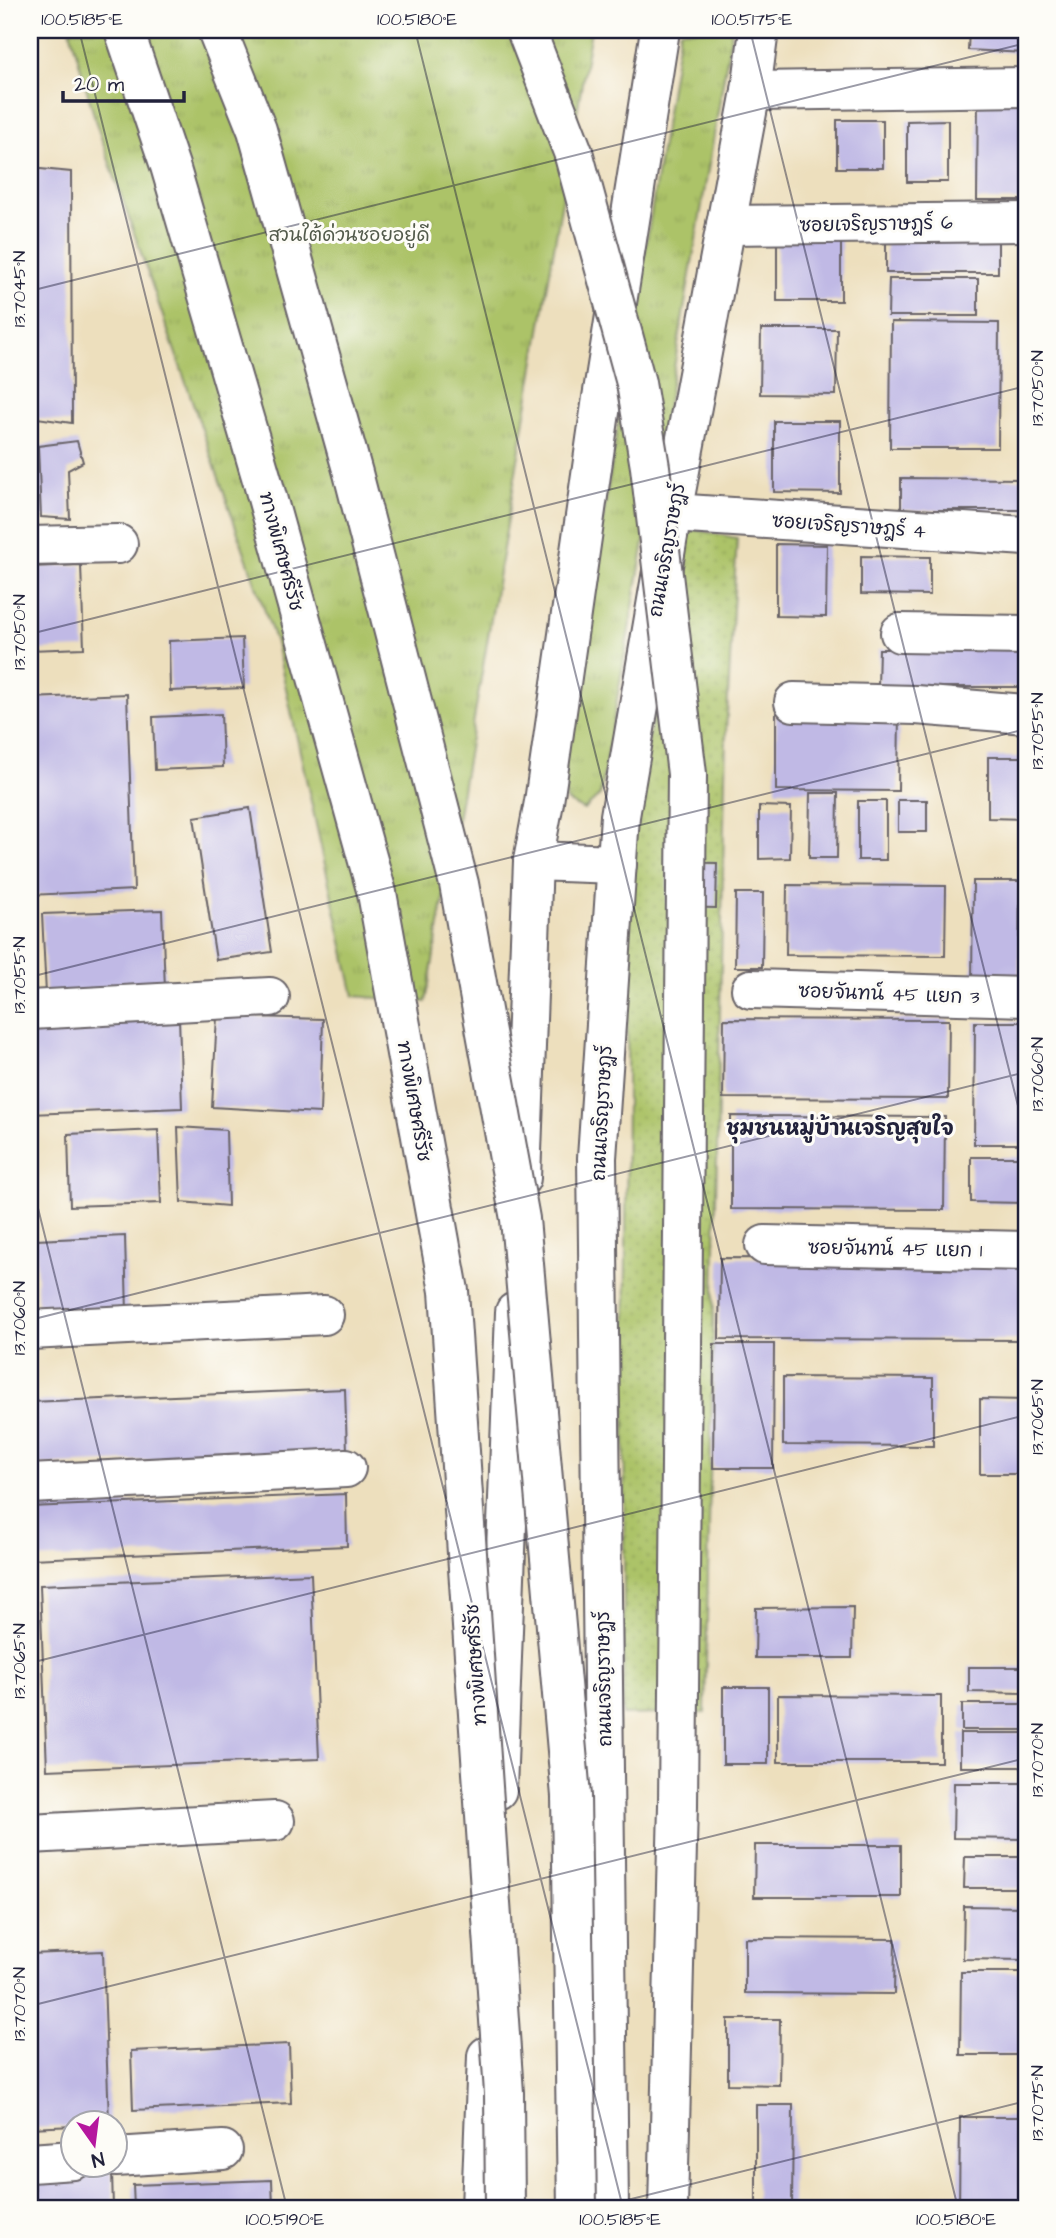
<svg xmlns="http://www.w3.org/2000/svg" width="1056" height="2238" font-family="'Architects Daughter','Playpen Sans Thai',sans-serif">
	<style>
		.grass { fill: url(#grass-tufts); stroke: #677252; stroke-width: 2 }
		.garden { fill: url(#garden-dots); stroke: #677252; stroke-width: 2 }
		.building { fill: #c0b9e5 }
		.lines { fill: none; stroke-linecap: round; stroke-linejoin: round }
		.minor-casing { stroke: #696468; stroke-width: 42 }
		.major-casing { stroke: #696468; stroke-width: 42 }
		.highway-casing { stroke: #696468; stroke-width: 42 }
		.minor { stroke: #fff; stroke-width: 38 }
		.major { stroke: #fff; stroke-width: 38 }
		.highway { stroke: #fff; stroke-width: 38 }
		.highway-bridge-casing { stroke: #696468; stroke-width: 42; stroke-linecap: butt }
		.highway-bridge { stroke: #fff; stroke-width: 38 }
		.ticks { fill: none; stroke: #22223b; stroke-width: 2; stroke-opacity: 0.45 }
		.labels { text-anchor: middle; stroke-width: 6; stroke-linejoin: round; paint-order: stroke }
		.street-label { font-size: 19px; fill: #22223b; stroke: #fdfcf7 }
		.park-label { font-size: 19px; fill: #525a4b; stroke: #fdfcf7 }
		.neighbourhood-label { font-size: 21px; font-weight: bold; fill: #22223b; stroke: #fdfcf7 }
		.neatline { fill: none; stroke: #22223b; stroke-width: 2.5 }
		.ticks-label { font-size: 18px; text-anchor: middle; fill: #22223b }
	</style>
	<defs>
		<pattern id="grass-tufts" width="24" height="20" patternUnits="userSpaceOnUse" patternTransform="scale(1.75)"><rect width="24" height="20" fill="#acc368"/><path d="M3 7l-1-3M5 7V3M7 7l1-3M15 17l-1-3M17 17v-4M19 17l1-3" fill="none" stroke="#94a75b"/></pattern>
		<pattern id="garden-dots" width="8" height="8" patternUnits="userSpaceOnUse" patternTransform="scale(1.75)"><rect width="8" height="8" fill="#acc368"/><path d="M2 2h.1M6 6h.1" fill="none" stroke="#94a75b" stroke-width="1.8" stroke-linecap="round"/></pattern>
	</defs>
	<rect width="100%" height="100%" fill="#fdfcf7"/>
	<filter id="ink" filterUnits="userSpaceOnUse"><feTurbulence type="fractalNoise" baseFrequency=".0143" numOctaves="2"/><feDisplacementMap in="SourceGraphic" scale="14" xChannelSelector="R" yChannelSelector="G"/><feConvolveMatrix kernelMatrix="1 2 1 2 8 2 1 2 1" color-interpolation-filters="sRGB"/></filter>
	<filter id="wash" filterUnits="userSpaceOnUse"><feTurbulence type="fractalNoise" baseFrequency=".00686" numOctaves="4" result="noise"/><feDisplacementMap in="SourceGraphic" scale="28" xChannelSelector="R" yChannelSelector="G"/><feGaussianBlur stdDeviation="1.57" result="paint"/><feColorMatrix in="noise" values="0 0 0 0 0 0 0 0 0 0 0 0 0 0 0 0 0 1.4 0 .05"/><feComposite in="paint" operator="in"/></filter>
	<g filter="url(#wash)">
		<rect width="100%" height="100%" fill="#eddfbd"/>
		<g class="grass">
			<path d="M70,30h521l-165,972 -72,-6 -78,-353 -179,-517z"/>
			<path d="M680,30h52l-124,722 -8,43 -16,15 -17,-9 -5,-22z"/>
		</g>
		<path class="garden" d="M691,529l46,9 -11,194 -21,981 -82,2 5,-785 8,-112 43,-268z"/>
		<g id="blocks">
			<g class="building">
				<path d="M969,30h57v23l-58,-3z"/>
				<path d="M978,95h48v105h-49z"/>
				<rect x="837" y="120" width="46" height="48"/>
				<path d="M948,120v62h-41v-61z"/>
				<path d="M30,168l41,4 1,251 -42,-6z"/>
				<path d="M886,233l112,1v39h-112z"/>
				<path d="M841,236v65h-64v-64z"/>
				<path d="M889,279h89v37h-90z"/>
				<path d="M891,322l108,1 -1,125h-108z"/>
				<path d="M761,329h76l-1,66 -76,-1z"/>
				<path d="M774,421h66v72l-66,-1z"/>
				<path d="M77,441l6,21 -15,8 2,49 -29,-2 -3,-71z"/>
				<path d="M901,478l125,1v31h-125z"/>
				<path d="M776,544l51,1 -1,72 -50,-1z"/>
				<path d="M861,556l69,1v38l-69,-1z"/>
				<path d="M81,565l3,83 -54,2v-83z"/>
				<path d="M242,638l2,50 -74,3 -1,-50z"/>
				<path d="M879,649h147v38h-148z"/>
				<path d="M127,694l7,196 -104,5v-197z"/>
				<path d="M776,711h123l-1,80 -122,-1z"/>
				<path d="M221,714l2,53 -68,3 -2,-53z"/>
				<path d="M988,757h38v62l-38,-1z"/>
				<path d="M810,793h28l-1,65h-28z"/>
				<rect x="898" y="800" width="29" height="32"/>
				<rect x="858" y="801" width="28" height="59"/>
				<path d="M759,806l32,1 -1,51 -31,1z"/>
				<path d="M250,808l22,144 -56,8 -22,-143z"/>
				<path d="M668,862l49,1 -1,45 -49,-1z"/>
				<path d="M973,881h47l-1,104h-47z"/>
				<path d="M787,885l159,1 -1,70 -159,-1z"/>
				<path d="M736,893h27l-1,74h-27z"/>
				<path d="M162,910l3,79 -119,5 -4,-80z"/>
				<path d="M217,1016l106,3 -3,94 -108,-6z"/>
				<path d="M179,1017l3,91 -152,6v-91z"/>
				<path d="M724,1019l225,1 -1,79 -225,-1z"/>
				<path d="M975,1022h51l-1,122h-51z"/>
				<path d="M731,1116l214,1 -1,93 -213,-1z"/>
				<path d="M178,1127l48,3 2,76 -47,-4z"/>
				<path d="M158,1130l3,73 -91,3 -2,-72z"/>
				<path d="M971,1157h55v46l-55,-1z"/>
				<path d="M125,1236l2,78 -89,4 -2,-78z"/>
				<path d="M720,1258l306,1v81l-307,-1z"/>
				<path d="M714,1344h60l-1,124h-60z"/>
				<path d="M783,1377l150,1v68l-150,-1z"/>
				<path d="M345,1389l2,63 -317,13v-63z"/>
				<path d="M980,1399l46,1v74h-46z"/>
				<path d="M346,1494l1,52 -317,13v-52z"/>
				<path d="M311,1574l8,185 -272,11 -7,-185z"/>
				<path d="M853,1607l-1,51h-97l1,-50z"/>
				<path d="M969,1667h57v26l-57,-1z"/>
				<rect x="723" y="1687" width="45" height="77"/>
				<path d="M778,1695l163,1v66h-163z"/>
				<rect x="962" y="1704" width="64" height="26"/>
				<rect x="960" y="1733" width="66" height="34"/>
				<path d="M954,1783h72v56l-73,-1z"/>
				<path d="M755,1845h146v52h-147z"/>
				<path d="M965,1857h61v31h-62z"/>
				<path d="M964,1906l62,1v53l-63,-1z"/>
				<path d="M745,1938l150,1 -1,55 -149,-1z"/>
				<path d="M103,1951l6,171h-35v4l-44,2v-174z"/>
				<path d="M961,1972h65v83h-66z"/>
				<path d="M728,2019h52l-1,66 -51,-1z"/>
				<path d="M289,2044l2,59 -158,7 -2,-59z"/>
				<path d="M756,2105h37l-1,103h-36z"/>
				<path d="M960,2117h66v91h-67z"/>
				<path d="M112,2172l1,36h-78l-1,-34z"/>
				<path d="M272,2180l1,28h-139l-1,-23z"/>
			</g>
		</g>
	</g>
	<g filter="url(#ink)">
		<use href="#blocks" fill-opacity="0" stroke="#696468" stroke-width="2"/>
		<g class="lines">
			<g class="minor-casing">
				<g id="minor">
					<path d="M751,91l275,-4"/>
					<path d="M726,225l300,-3"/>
					<path d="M672,513l354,23"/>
					<path d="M30,546l88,-2"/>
					<path d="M900,633l126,2"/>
					<path d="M794,702l122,3 110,9"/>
					<path d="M751,989l275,8"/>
					<path d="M30,1010l240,-13"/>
					<path d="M765,1245l261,6"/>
					<path d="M30,1330l294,-15"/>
					<path d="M30,1484l316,-16"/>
					<path d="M30,1834l245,-13"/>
					<path d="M116,2157l107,-7"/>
					<path d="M30,2163l44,-3"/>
				</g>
			</g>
			<g class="major-casing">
				<g id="major">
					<path d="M533,861l84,3"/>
					<path d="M521,1178l12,-317 11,-59 58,-404 58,-368"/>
					<path d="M497,1790l18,-478"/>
					<path d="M481,2208l6,-152"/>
					<path d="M609,2208l-12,-1050 23,-342 52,-303 79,-422 8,-61"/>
				</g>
			</g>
			<g class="highway-casing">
				<path id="highway" d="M668,2208l10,-403"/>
			</g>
			<use href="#minor" class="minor"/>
			<use href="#major" class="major"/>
			<use href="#highway" class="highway"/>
			<g class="highway-bridge-casing">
				<g id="highway-bridge">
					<path d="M124,30l46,136 93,317 114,410 72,398 55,802 1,115"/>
					<path d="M217,30l40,100 96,343 106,411 61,335 51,577 6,412"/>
					<path d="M526,30l47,122 63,231 14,84 37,307 -9,1031"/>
				</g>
			</g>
			<use href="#highway-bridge" class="highway-bridge"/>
		</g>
	</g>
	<path class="ticks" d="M79,30l544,2178M415,30l543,2178M750,30l276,1108M30,291l996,-248M30,634l996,-248M30,977l996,-248M30,1176l257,1032M30,1320l996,-248M30,1663l996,-248M30,2006l996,-248M595,2208l431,-107"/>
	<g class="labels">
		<g class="street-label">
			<text transform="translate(876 223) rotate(-1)" y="7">ซอยเจริญราษฎร์ 6</text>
			<text transform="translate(849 525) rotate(4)" y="7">ซอยเจริญราษฎร์ 4</text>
			<text transform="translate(666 550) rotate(-80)" y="7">ถนนเจริญราษฎร์</text>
			<text transform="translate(282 551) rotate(75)" y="7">ทางพิเศษศรีรัช</text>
			<text transform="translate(889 993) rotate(2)" y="7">ซอยจันทน์ 45 แยก 3</text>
			<text transform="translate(415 1101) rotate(80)" y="7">ทางพิเศษศรีรัช</text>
			<text transform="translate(601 1113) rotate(-87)" y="7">ถนนเจริญราษฎร์</text>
			<text transform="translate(895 1248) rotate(1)" y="7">ซอยจันทน์ 45 แยก 1</text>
			<text transform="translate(475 1665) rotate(-94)" y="7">ทางพิเศษศรีรัช</text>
			<text transform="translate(603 1679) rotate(-91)" y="7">ถนนเจริญราษฎร์</text>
		</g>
		<g class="park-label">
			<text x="349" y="241">สวนใต้ด่วนซอยอยู่ดี</text>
		</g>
		<g class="neighbourhood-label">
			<text x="840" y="1135">ชุมชนหมู่บ้านเจริญสุขใจ</text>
		</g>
	</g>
	<rect width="1056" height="2238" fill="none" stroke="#fdfcf7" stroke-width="77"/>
	<g transform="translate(94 2144) rotate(166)"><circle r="33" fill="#fdfcf7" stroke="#a5a5ac" stroke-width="2"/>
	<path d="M0-5L12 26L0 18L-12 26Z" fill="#b5179e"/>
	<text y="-10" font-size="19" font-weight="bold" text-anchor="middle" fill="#22223b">N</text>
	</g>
	<path d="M63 91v10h121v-10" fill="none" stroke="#22223b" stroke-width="3.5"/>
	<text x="74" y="91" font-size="21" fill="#22223b" stroke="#fdfcf7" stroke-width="5" paint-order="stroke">20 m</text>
	<rect x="38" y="38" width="980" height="2162" class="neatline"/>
	<g class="ticks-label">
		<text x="82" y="25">100.5185°E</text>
		<text x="417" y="25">100.5180°E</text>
		<text x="752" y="25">100.5175°E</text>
		<text transform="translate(19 289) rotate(-90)" y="6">13.7045°N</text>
		<text transform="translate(1037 388) rotate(-90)" y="6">13.7050°N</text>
		<text transform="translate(19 632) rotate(-90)" y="6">13.7050°N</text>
		<text transform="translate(1037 731) rotate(-90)" y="6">13.7055°N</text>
		<text transform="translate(19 975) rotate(-90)" y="6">13.7055°N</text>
		<text transform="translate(1037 1074) rotate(-90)" y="6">13.7060°N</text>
		<text transform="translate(19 1318) rotate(-90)" y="6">13.7060°N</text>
		<text transform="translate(1037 1417) rotate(-90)" y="6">13.7065°N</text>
		<text transform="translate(19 1661) rotate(-90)" y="6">13.7065°N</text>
		<text transform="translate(1037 1760) rotate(-90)" y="6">13.7070°N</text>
		<text transform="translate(19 2004) rotate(-90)" y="6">13.7070°N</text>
		<text transform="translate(1037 2103) rotate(-90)" y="6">13.7075°N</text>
		<text x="285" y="2225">100.5190°E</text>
		<text x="620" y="2225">100.5185°E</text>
		<text x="956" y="2225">100.5180°E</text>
	</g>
</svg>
